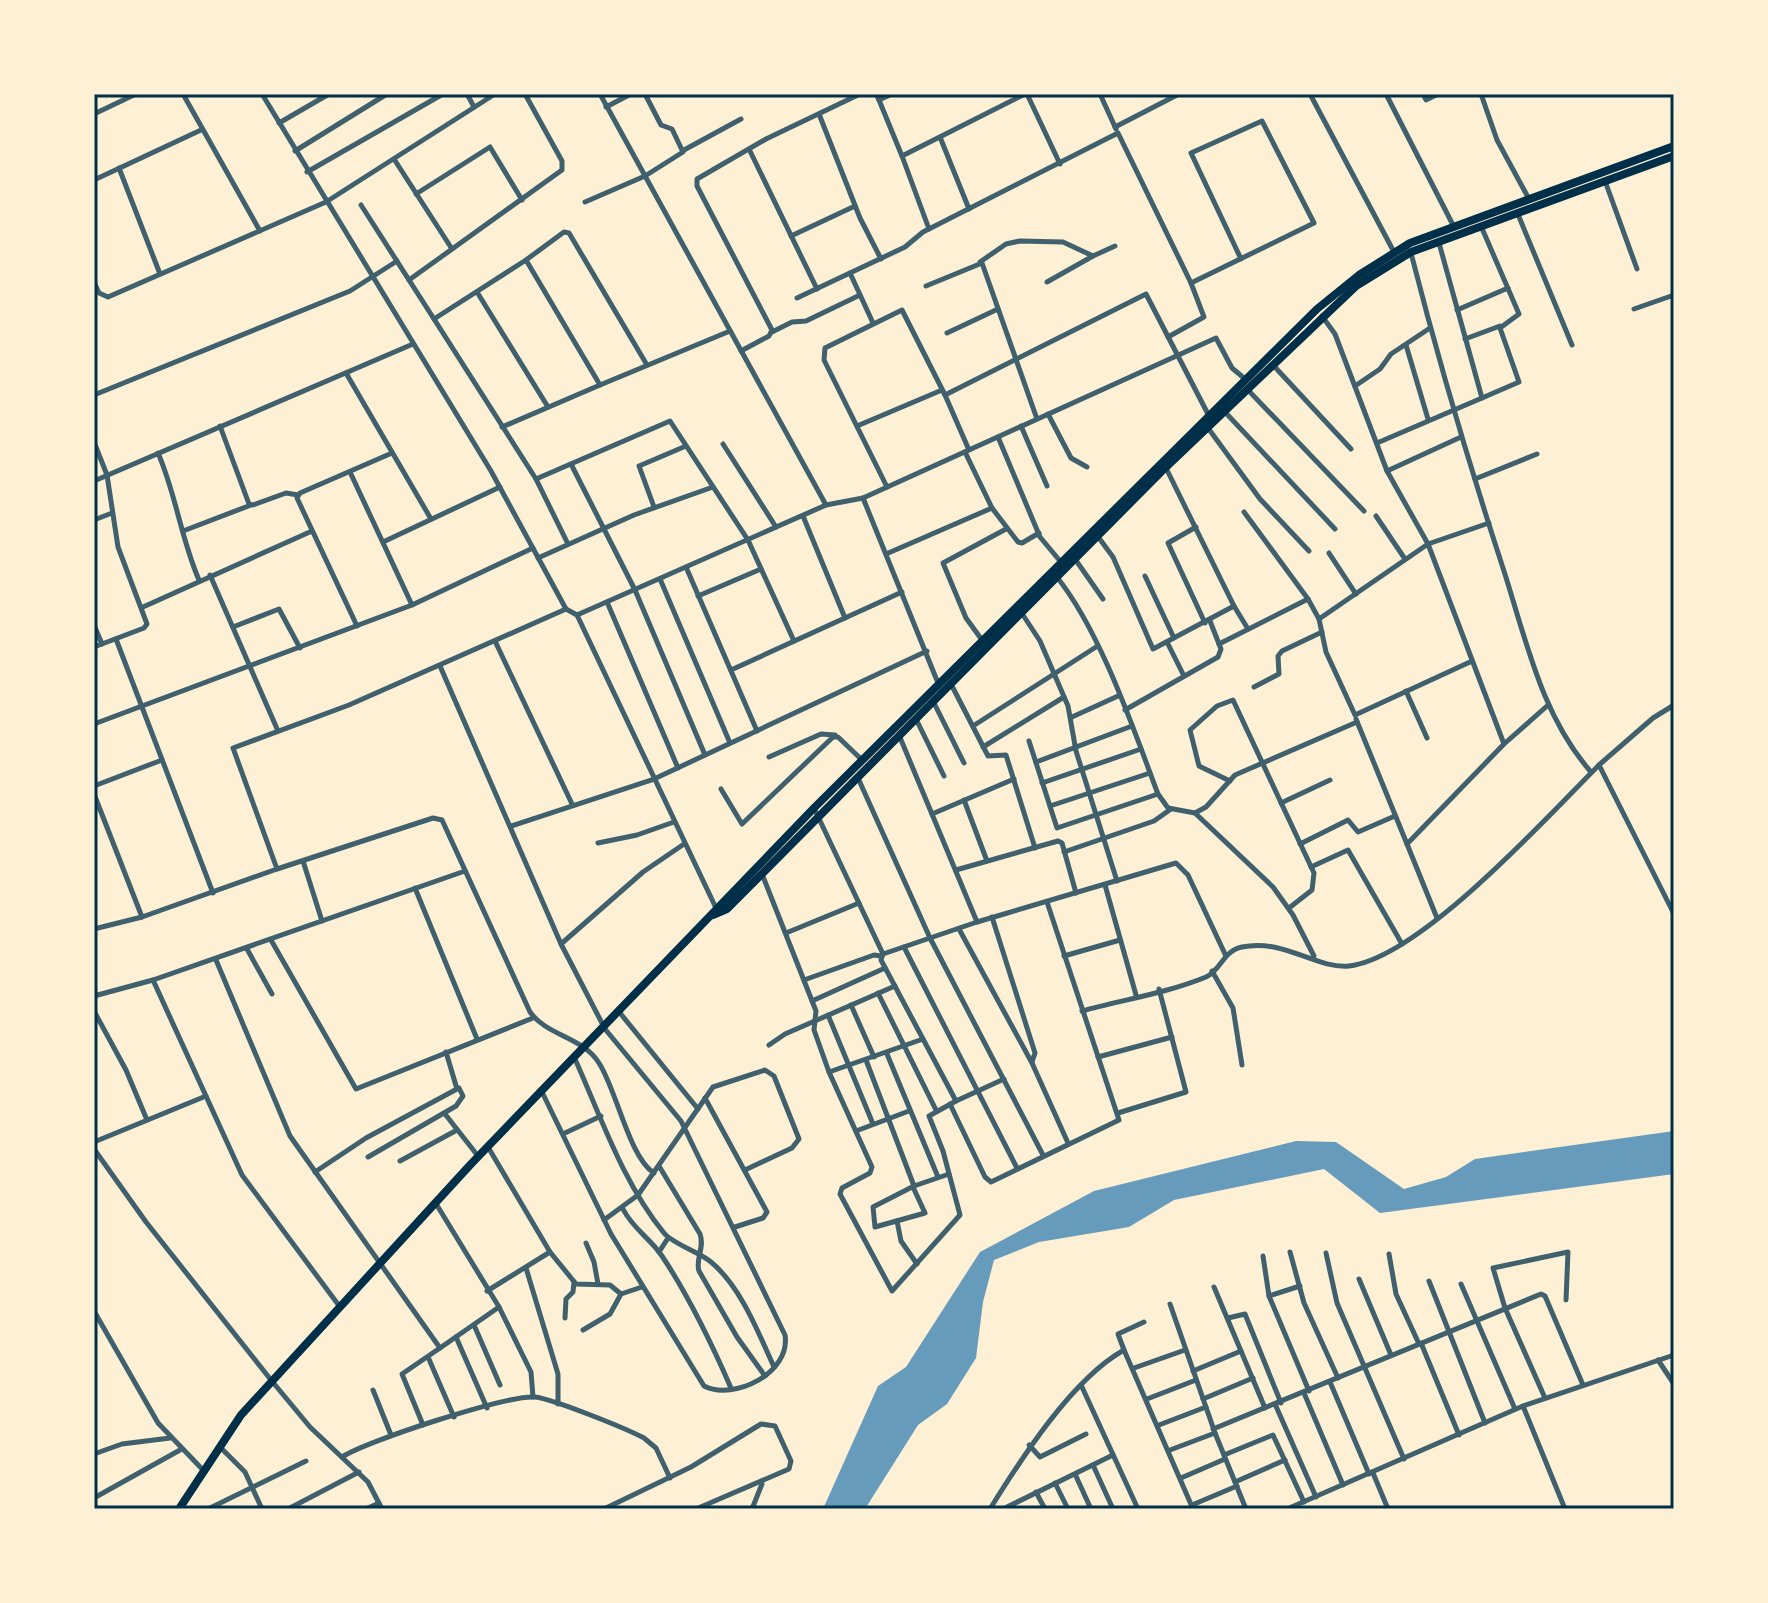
<svg xmlns="http://www.w3.org/2000/svg" width="1768" height="1603" font-family="'Times New Roman',serif">
	<style>
		.water { fill: #669bbc }
		.lines { fill: none; stroke-linecap: round; stroke-linejoin: round }
		.minor { stroke: #3f606c; stroke-width: 5 }
		.trunk { stroke: #003049; stroke-width: 8 }
		.neatline { fill: none; stroke: #003049; stroke-width: 3 }
	</style>
	<rect width="100%" height="100%" fill="#fdf0d5"/>
	<path class="water" d="M1674,1131v43l-294,39 -56,-44 -150,31 -45,27 -90,15 -45,18 -11,42 -7,56 -29,46 -29,21 -53,84h-42l55,-123 28,-19 74,-115 114,-61 202,-50 40,1 68,47 42,-12 29,-18z"/>
	<g class="lines">
		<g class="minor">
			<path d="M183,94l77,137"/>
			<path d="M262,94l229,377 75,138"/>
			<path d="M467,94l7,13"/>
			<path d="M600,94l226,411"/>
			<path d="M876,94l3,6 13,-6"/>
			<path d="M1027,94l33,70"/>
			<path d="M1100,94l16,35"/>
			<path d="M1310,94l84,158"/>
			<path d="M1386,94l67,131"/>
			<path d="M1423,94l3,6 12,-6"/>
			<path d="M1481,94l16,46 32,59"/>
			<path d="M879,100l23,56"/>
			<path d="M606,107l25,-13"/>
			<path d="M94,114l42,-20"/>
			<path d="M819,114l41,104 21,41"/>
			<path d="M279,123l50,-29"/>
			<path d="M1115,127l64,-33"/>
			<path d="M940,137l29,72"/>
			<path d="M749,149l68,140"/>
			<path d="M684,150l57,-31"/>
			<path d="M295,151l92,-57"/>
			<path d="M394,159l58,90"/>
			<path d="M119,168l41,106"/>
			<path d="M307,172l136,-78"/>
			<path d="M94,180l107,-50"/>
			<path d="M1605,181l32,88"/>
			<path d="M416,194l74,-47 32,53"/>
			<path d="M585,202l60,-26 38,-24 -11,-23 -11,-4 -16,-31"/>
			<path d="M361,205l73,114"/>
			<path d="M1517,212l55,133"/>
			<path d="M1481,226l38,88 -19,14 19,54 -37,16"/>
			<path d="M929,229l-27,-73 123,-62"/>
			<path d="M791,236l64,-30"/>
			<path d="M1411,253c27,106 58,211 92,315 23,71 38,147 88,204"/>
			<path d="M526,260l38,-28 5,1 78,132"/>
			<path d="M980,262l26,-18 14,-3 43,1 30,14 22,-10"/>
			<path d="M850,273l23,50"/>
			<path d="M409,280l153,-110v-9l-37,-67"/>
			<path d="M94,282l5,11 9,4 218,-95 169,-108"/>
			<path d="M1047,282l46,-26"/>
			<path d="M926,286l56,-23 55,156"/>
			<path d="M477,292l71,115"/>
			<path d="M797,298l108,-51 18,-15 195,-99 73,150c41,-20 82,-40 123,-60l-52,-102 -71,32 50,106"/>
			<path d="M1634,309l40,-14"/>
			<path d="M1457,310l51,-22"/>
			<path d="M1322,316l13,18 52,137 41,73 76,200 43,-38"/>
			<path d="M730,331l-130,54 -74,-125 -92,59 102,160 134,-58 78,119 46,101"/>
			<path d="M772,332l20,-10 14,-1 54,-26"/>
			<path d="M947,333l51,-24"/>
			<path d="M1168,337l36,-20 -13,-34"/>
			<path d="M1465,339l35,-13"/>
			<path d="M1406,345l22,74"/>
			<path d="M741,351l28,-15 3,-6 -75,-144v-7l69,-40 94,-45"/>
			<path d="M1273,365l78,84"/>
			<path d="M346,373l85,146"/>
			<path d="M1355,386l25,-17 11,-15 39,-26"/>
			<path d="M1247,389l117,122"/>
			<path d="M94,395l256,-104 47,-30"/>
			<path d="M1224,411l111,118"/>
			<path d="M1048,414l23,44 16,9"/>
			<path d="M220,426l29,78 4,1 33,-12 12,2"/>
			<path d="M857,426l85,-36"/>
			<path d="M1021,426l26,60"/>
			<path d="M502,427l98,-42"/>
			<path d="M1208,428l52,71 49,52"/>
			<path d="M998,437l42,100 20,24"/>
			<path d="M94,442l13,33 11,72 29,77 -3,4 -50,19"/>
			<path d="M1377,443l105,-45 -43,-155"/>
			<path d="M723,444l53,83"/>
			<path d="M969,450l-24,-55 201,-101 64,124"/>
			<path d="M965,452l27,56 26,34 4,1 17,-10"/>
			<path d="M158,453c18,41 23,86 41,127"/>
			<path d="M571,464l64,126 70,165"/>
			<path d="M1387,471l74,-34"/>
			<path d="M350,472l62,133"/>
			<path d="M536,479l32,65"/>
			<path d="M1475,479l62,-25"/>
			<path d="M94,481l319,-137"/>
			<path d="M887,487l-63,-127 1,-12 77,-38 43,85"/>
			<path d="M863,498l353,-160 16,30 12,10"/>
			<path d="M654,507l-15,-41 47,-20"/>
			<path d="M1244,512l64,87"/>
			<path d="M803,516l42,102"/>
			<path d="M1376,516l29,43"/>
			<path d="M94,520l18,-7"/>
			<path d="M1196,527l-28,16 37,80"/>
			<path d="M183,531l68,-26"/>
			<path d="M1096,534l17,23 40,92 81,-43 -68,-138"/>
			<path d="M383,542l117,-55"/>
			<path d="M1329,553l27,41"/>
			<path d="M886,554l106,-46"/>
			<path d="M538,558l96,-43 79,-28"/>
			<path d="M1075,559l28,40"/>
			<path d="M686,567l71,164"/>
			<path d="M210,575l68,156"/>
			<path d="M1056,576c44,54 77,152 102,218l10,14 27,5 11,-6 29,-32 122,-53"/>
			<path d="M1145,576l29,62"/>
			<path d="M660,579l70,164"/>
			<path d="M698,596l63,-27"/>
			<path d="M607,602l71,166"/>
			<path d="M1234,606l14,23"/>
			<path d="M143,607l169,-76"/>
			<path d="M1021,612l19,29 28,65 8,45 41,130"/>
			<path d="M94,625l8,19"/>
			<path d="M357,626l-60,-128 3,-5 92,-40"/>
			<path d="M233,627l46,-18 21,39"/>
			<path d="M116,639l97,254"/>
			<path d="M982,640l-16,-22 -23,-55 63,-34"/>
			<path d="M495,641l77,163"/>
			<path d="M1167,642l17,34"/>
			<path d="M1219,644l89,-45 11,20"/>
			<path d="M1470,662l-115,53 -29,-63 -7,-33 109,-75 61,-21"/>
			<path d="M440,666l121,278 44,85 76,92 104,214c6,38 -51,66 -81,51l-93,-152 -69,-142"/>
			<path d="M731,670l171,-78"/>
			<path d="M951,684l37,72 18,-1 29,93"/>
			<path d="M1254,687l25,-13 -1,-18 4,-5 40,-19"/>
			<path d="M1406,691l21,47"/>
			<path d="M933,701l31,62"/>
			<path d="M1674,705l-21,13 -54,47 75,149"/>
			<path d="M1125,710l93,-53 3,-8 -11,-28"/>
			<path d="M1072,717l46,-21"/>
			<path d="M916,719l28,57"/>
			<path d="M1356,719l51,125 97,-100"/>
			<path d="M94,724l318,-119 121,-57"/>
			<path d="M973,726l123,-79"/>
			<path d="M899,735l78,187 199,-59 12,12 37,79"/>
			<path d="M1029,741l28,87 101,-34"/>
			<path d="M983,747l81,-50"/>
			<path d="M769,757l52,-23 14,1"/>
			<path d="M1036,762l96,-36"/>
			<path d="M858,778l72,160 113,217"/>
			<path d="M1230,781l-31,-15 -9,-36 27,-24 16,-6 81,173 -2,17 -23,18"/>
			<path d="M1042,783l99,-34"/>
			<path d="M94,786l68,-26"/>
			<path d="M721,789l21,35 91,-87h5l24,23"/>
			<path d="M94,794l48,123"/>
			<path d="M964,800l23,61"/>
			<path d="M1281,803l49,-23"/>
			<path d="M1050,806l100,-33"/>
			<path d="M814,808l69,146 94,-32"/>
			<path d="M1195,813l78,74 20,28 21,41"/>
			<path d="M932,814l82,-35"/>
			<path d="M511,826l143,-47 273,-128"/>
			<path d="M598,843l39,-8 37,-13"/>
			<path d="M1300,844l48,-24 10,12 37,-16"/>
			<path d="M1407,844l30,74"/>
			<path d="M1064,852l90,-31 17,-12"/>
			<path d="M303,861l19,60"/>
			<path d="M1311,867l37,-17 54,94"/>
			<path d="M277,869l156,-51 9,2 88,192c17,24 53,25 69,51 18,28 30,94 55,110"/>
			<path d="M956,870l102,-29 4,2 14,50"/>
			<path d="M762,874l54,137 -2,19 15,42 43,95 -2,6 -28,15 -2,6 52,97 68,-76 -17,-64 -14,-35 27,-15"/>
			<path d="M1105,885l31,110"/>
			<path d="M415,888l62,151"/>
			<path d="M716,908l-139,-293 249,-110 37,-7 75,185"/>
			<path d="M992,917l43,136 -3,9"/>
			<path d="M94,929l48,-12 135,-48 -44,-121 116,-43 217,-96 11,6"/>
			<path d="M959,929l73,134 36,80"/>
			<path d="M786,933l73,-30"/>
			<path d="M271,940l85,149 177,-71"/>
			<path d="M561,944l82,-72 41,-28"/>
			<path d="M904,947l113,221"/>
			<path d="M247,949l25,45"/>
			<path d="M883,954l-2,6 75,141 48,-22"/>
			<path d="M1064,956l56,-16"/>
			<path d="M216,960l74,176 150,212 59,-41 32,65 2,25"/>
			<path d="M1212,971l21,37 9,57"/>
			<path d="M804,980l70,-25 7,1"/>
			<path d="M878,993l58,117"/>
			<path d="M94,996l59,-16"/>
			<path d="M812,1001l73,-33"/>
			<path d="M851,1005l23,52"/>
			<path d="M94,1011l32,59 21,50"/>
			<path d="M1082,1011c40,-11 85,-18 124,-34 15,-7 17,-26 36,-30 41,-9 74,22 107,19 71,-8 198,-149 250,-201"/>
			<path d="M620,1013l78,96"/>
			<path d="M828,1015l45,109"/>
			<path d="M769,1045l16,-11 110,-48"/>
			<path d="M887,1054l51,123"/>
			<path d="M1098,1057l74,-20"/>
			<path d="M575,1059c26,58 48,124 89,174 9,11 35,19 47,29 30,25 47,70 63,105"/>
			<path d="M866,1060l48,126"/>
			<path d="M829,1072l94,-33"/>
			<path d="M705,1098l62,114 -4,6 -28,9"/>
			<path d="M950,1104l35,73 6,5 128,-62 -72,-218"/>
			<path d="M1118,1113l68,-21 -27,-103"/>
			<path d="M445,1114l33,42"/>
			<path d="M856,1131l53,-20"/>
			<path d="M565,1133l36,-17"/>
			<path d="M94,1142l112,-46"/>
			<path d="M94,1149l52,73 125,158 39,47 58,55 14,27"/>
			<path d="M368,1157l88,-51 7,-10 -4,-8"/>
			<path d="M400,1161l57,-31"/>
			<path d="M659,1166l41,68c5,14 -5,25 -1,37l38,66 28,39"/>
			<path d="M315,1172l51,-34 91,-49 -11,-37"/>
			<path d="M913,1187l12,26 -50,14 -2,-20 41,-21 35,-12"/>
			<path d="M435,1202l64,105"/>
			<path d="M623,1209c10,20 27,29 39,47 28,42 49,86 69,132"/>
			<path d="M604,1220l34,-25 75,-108 52,-17 9,6 25,63 -7,9 -47,22"/>
			<path d="M897,1221l4,20 16,23"/>
			<path d="M586,1243l8,19 4,22"/>
			<path d="M550,1252l26,32 34,1 11,9 21,-7"/>
			<path d="M659,1252l9,-14"/>
			<path d="M1290,1252l14,51 34,75"/>
			<path d="M1326,1253l11,50 67,156"/>
			<path d="M1389,1254l7,40 23,50"/>
			<path d="M1263,1256l6,40 40,95"/>
			<path d="M526,1268l32,106v30"/>
			<path d="M1359,1279l32,76"/>
			<path d="M1429,1281l56,142"/>
			<path d="M1461,1284l54,125"/>
			<path d="M1214,1287l51,121"/>
			<path d="M487,1291l63,-39 -62,-105"/>
			<path d="M1269,1296l31,-10"/>
			<path d="M1170,1304l45,129 31,76"/>
			<path d="M340,1307l-98,-132 -89,-195 312,-109"/>
			<path d="M94,1311l64,112 46,48"/>
			<path d="M565,1318l1,-19 7,-7 1,-10"/>
			<path d="M1228,1318l17,-4 36,89"/>
			<path d="M474,1325l26,60"/>
			<path d="M583,1330l27,-16 11,-20"/>
			<path d="M456,1337l31,71"/>
			<path d="M1421,1343l38,92"/>
			<path d="M1124,1350l-6,-16 26,-12"/>
			<path d="M428,1357l26,60"/>
			<path d="M1658,1360l16,24"/>
			<path d="M1134,1368l51,-18"/>
			<path d="M1193,1371l48,-20"/>
			<path d="M1330,1382l39,92"/>
			<path d="M1082,1387l56,122"/>
			<path d="M373,1390l18,45"/>
			<path d="M1304,1393l39,92"/>
			<path d="M1545,1398l-40,-90 -12,-40 75,-16 -2,48"/>
			<path d="M1147,1399l49,-19"/>
			<path d="M1203,1399l50,-21"/>
			<path d="M1275,1404l41,93"/>
			<path d="M1523,1406l42,103"/>
			<path d="M423,1425l-21,-51 38,-26"/>
			<path d="M1159,1425l47,-18"/>
			<path d="M1213,1429l328,-135 4,2 38,89"/>
			<path d="M1029,1445l11,12 46,-23"/>
			<path d="M220,1447l25,25 17,37"/>
			<path d="M1170,1450l45,-17"/>
			<path d="M94,1454l28,-10 48,-6"/>
			<path d="M1224,1455l49,-20 31,67"/>
			<path d="M342,1457c24,-16 165,-62 193,-60 18,2 90,31 109,41l12,10 14,30"/>
			<path d="M1093,1465l20,44"/>
			<path d="M1373,1473l15,36"/>
			<path d="M1075,1474l16,35"/>
			<path d="M1181,1478l44,-19"/>
			<path d="M1235,1482l50,-22"/>
			<path d="M1055,1483l13,26"/>
			<path d="M1036,1492l9,17"/>
			<path d="M94,1498l86,-48"/>
			<path d="M1192,1505l45,-19"/>
			<path d="M208,1509l98,-48"/>
			<path d="M288,1509l71,-37"/>
			<path d="M366,1509l13,-6"/>
			<path d="M604,1509l87,-42 70,-43 14,2 16,35 -2,8 -93,40"/>
			<path d="M752,1509l10,-25"/>
			<path d="M990,1509c31,-50 82,-130 134,-159l69,159"/>
			<path d="M1003,1509l110,-54"/>
			<path d="M1287,1509l236,-103 151,-51"/>
		</g>
		<g class="trunk">
			<path d="M713,915l14,-6 439,-442 190,-181 55,-34 263,-96"/>
			<path d="M179,1509l62,-94 230,-251 343,-356 503,-499 42,-34 51,-32 264,-97"/>
		</g>
	</g>
	<rect width="1768" height="1603" fill="none" stroke="#fdf0d5" stroke-width="192"/>
	<rect x="96" y="96" width="1576" height="1411" class="neatline"/>
</svg>
